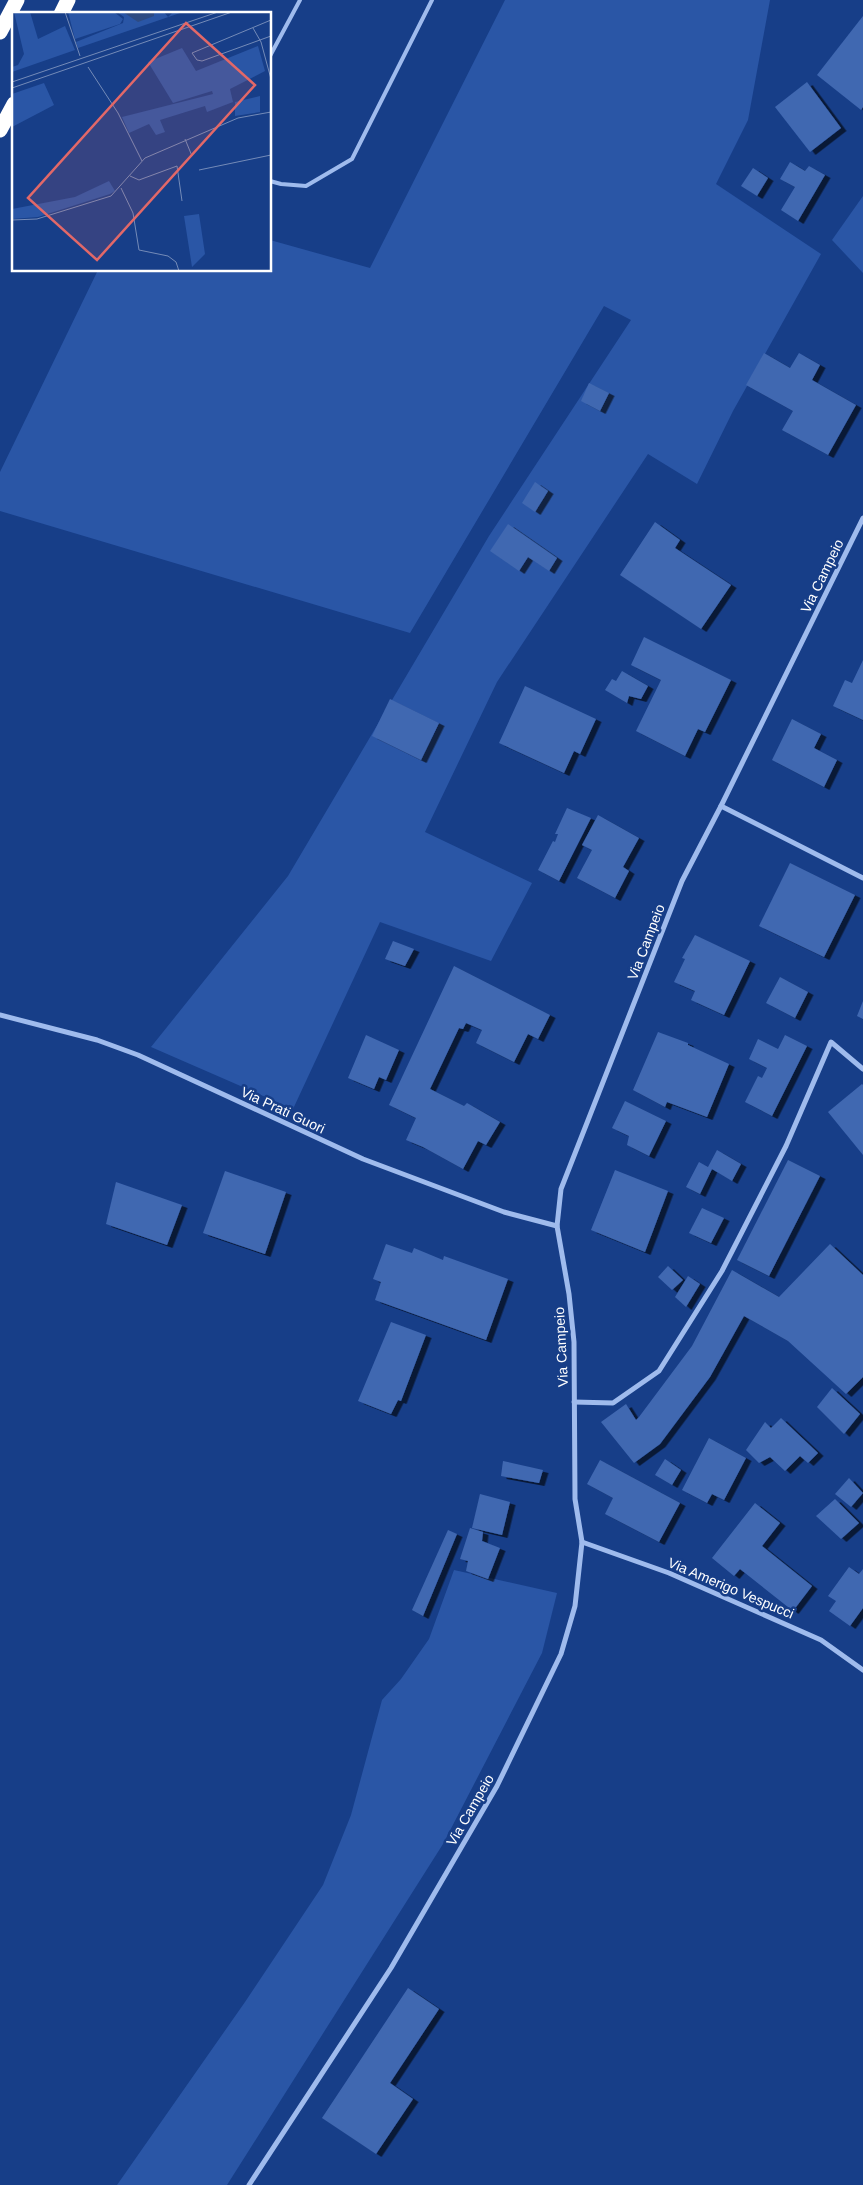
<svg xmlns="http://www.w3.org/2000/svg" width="863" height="2185" font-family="Arial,sans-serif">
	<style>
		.green { fill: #2a56a6 }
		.building { fill: #4068b1; filter: url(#shadow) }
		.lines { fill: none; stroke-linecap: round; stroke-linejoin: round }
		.service { stroke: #9fbbed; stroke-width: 4 }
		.minor { stroke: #9fbbed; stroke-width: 5 }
		.motorway { stroke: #fff; stroke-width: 15 }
		.labels { text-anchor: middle; stroke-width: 5; stroke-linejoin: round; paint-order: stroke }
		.street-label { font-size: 14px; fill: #fff; stroke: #173e88 }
		.inset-road { fill: none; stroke: #748bb8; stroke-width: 1 }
		.view { fill: #e26868; fill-opacity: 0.15; stroke: #e26868; stroke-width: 2.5 }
		.inset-edge { fill: none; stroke: #fff; stroke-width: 2.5 }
	</style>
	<defs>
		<filter id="shadow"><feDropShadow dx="5.5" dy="3" stdDeviation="0" flood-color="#0009"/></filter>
	</defs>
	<rect width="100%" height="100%" fill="#173e88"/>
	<g class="green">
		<path d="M505,0h265l-22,120 -32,64 105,70 -88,157 -36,73 -49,-30 -151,228 -72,150 107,51 -41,78 -111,-39 -87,187 -142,-62 137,-171 201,-340 142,-216 -27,-14 -194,327 -410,-122v-39l98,-202h172v-30l100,28z"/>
		<path d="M863,196v77l-31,-33z"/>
		<path d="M454,1570l103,23 -15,60 -99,191 -216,341h-110l128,-183 78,-117 28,-70 31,-115 19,-21 28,-40z"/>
	</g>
	<g class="building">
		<path d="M863,16v91l-2,3 -44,-35z"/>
		<path d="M807,82l34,46 -31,24 -35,-45z"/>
		<path d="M790,162l15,9 4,-5 16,9 -27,46 -17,-11 14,-23 -15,-8z"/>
		<path d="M753,168l15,10 -11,18 -16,-10z"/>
		<path d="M764,353l26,15 9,-15 21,12 -8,15 44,25 -28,50 -46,-25 11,-19 -47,-26z"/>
		<path d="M589,383l20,10 -9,18 -19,-10z"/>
		<path d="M535,482l13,9 -13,21 -13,-9z"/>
		<path d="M655,522l25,18 -5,8 56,37 -30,44 -81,-54z"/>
		<path d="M508,524l49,34 -8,13 -21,-14 -9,14 -29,-20z"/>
		<path d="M644,637l87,43 -26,52 -7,-3 -13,27 -49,-25 25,-51 -30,-15z"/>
		<path d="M863,660v60l-30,-14 12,-26 7,3z"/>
		<path d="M622,671l26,15 -7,13 -12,-3 -2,7 -22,-13 7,-11 4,2z"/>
		<path d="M525,686l71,33 -16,35 -6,-3 -10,22 -65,-30z"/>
		<path d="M390,699l49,24 -18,37 -49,-24z"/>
		<path d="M792,719l29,15 -7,14 23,12 -13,27 -52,-27z"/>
		<path d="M567,808l24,10 -32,63 -21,-11 15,-29 2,1 3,-8h-3z"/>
		<path d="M598,815l41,23 -16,29 6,4 -14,27 -38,-20 15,-28 -10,-5z"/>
		<path d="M790,863l65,32 -31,62 -65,-31z"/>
		<path d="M695,935l55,26 -26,54 -33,-15 4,-9 -21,-9 11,-23 -3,-1z"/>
		<path d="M393,941l21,8 -9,17 -20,-7z"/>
		<path d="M454,966l96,49 -12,24 -10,-5 -14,28 -38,-19 6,-13 -16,-7 -3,6 -4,-1 -29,61 34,17 3,-3 33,19 -14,23 -8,-4 -15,28 -40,-22 -17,-7 10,-22 -27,-13z"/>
		<path d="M780,977l28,15 -13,26 -29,-15z"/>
		<path d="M863,1001v18l-6,-3z"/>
		<path d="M658,1032l30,11v2l41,19 -22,53 -40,-15 -2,5 -32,-17z"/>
		<path d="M366,1035l33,15 -13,30 -7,-3 -5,12 -26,-11z"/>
		<path d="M785,1035l22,11 -35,70 -27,-14 13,-26 4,2 5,-10 -18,-9 9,-20 20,10z"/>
		<path d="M862,1084l1,1v70l-35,-43z"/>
		<path d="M625,1101l41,20 -17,35 -22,-11 2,-9 -17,-8z"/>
		<path d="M717,1150l24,14 -9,17 -20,-12 -12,25 -14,-7 13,-25 9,5z"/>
		<path d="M788,1160l32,16 -51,100 -32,-16z"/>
		<path d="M615,1170l53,21 -23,61 -54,-22z"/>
		<path d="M225,1171l61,21 -21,62 -62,-21z"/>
		<path d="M116,1182l66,23 -15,40 -61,-21z"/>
		<path d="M702,1208l22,10 -13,25 -22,-10z"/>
		<path d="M386,1244l26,9 2,-5 29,12 1,-4 64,23 -22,61 -111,-40 6,-18 -8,-3z"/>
		<path d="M830,1244l33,31v102l-17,17 -58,-53 -44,-25 -34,61 -50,67 -26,19 -33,-41 25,-18 10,16 3,-3 53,-71 40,-76 47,27z"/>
		<path d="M668,1266l15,14 -11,10 -14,-13z"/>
		<path d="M688,1276l12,8 -14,23 -11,-10z"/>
		<path d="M391,1322l35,13 -25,66 -3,-1 -7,14 -33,-13z"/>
		<path d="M832,1388l28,26 -16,20 -27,-27z"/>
		<path d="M781,1418l37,35 -10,10 -8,-7 -15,15 -15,-14 -11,6 -13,-13 19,-28 6,6z"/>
		<path d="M709,1438l37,20 -22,42 -12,-6 -5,9 -25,-13z"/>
		<path d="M665,1459l16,11 -9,15 -17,-10z"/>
		<path d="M600,1460l80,43 -21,39 -54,-28 8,-16 -26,-14z"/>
		<path d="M503,1461l40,9 -4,13 -38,-7z"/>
		<path d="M849,1478l14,15 -12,14 -16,-13z"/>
		<path d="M480,1494l30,8 -8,33 -30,-7z"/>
		<path d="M835,1499l24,24 -18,16 -25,-23z"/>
		<path d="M755,1503l25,20 -18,23 50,40 -19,25 -53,-42 -6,7 -22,-18z"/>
		<path d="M470,1528l13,4 -1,9 18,7 -12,31 -22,-8 2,-10 -8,-2z"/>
		<path d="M448,1530l9,4 -34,82 -11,-6z"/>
		<path d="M849,1567l10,7 4,-5v39l-13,18 -21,-15 7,-10 -8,-5z"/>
		<path d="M408,1988l31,21 -49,74 23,16 -37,55 -54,-36z"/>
	</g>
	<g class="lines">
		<g class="service">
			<path d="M270,56l30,-56"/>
			<path d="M270,181l11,3 25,2 46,-27 80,-159"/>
		</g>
		<g class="minor">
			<path d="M721,806l142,72"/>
			<path d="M0,1015l97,25 41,15 225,104 141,53 53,14"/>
			<path d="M574,1402l39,1 46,-32 63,-100 64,-125 45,-104 32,27"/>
			<path d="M582,1542l87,31 152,67 42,30"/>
			<path d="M249,2185l142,-217 106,-182 64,-132 14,-48 7,-64 -7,-43 -1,-157 -5,-48 -12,-68 4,-37 121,-308 39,-75 142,-288"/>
		</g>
		<g class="motorway">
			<path d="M61,14l7,-14"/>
			<path d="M0,32l17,-32"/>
			<path d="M0,130l14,-26"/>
		</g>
	</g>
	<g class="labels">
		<g class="street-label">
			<text transform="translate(822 576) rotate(-64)" y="5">Via Campeio</text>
			<text transform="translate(646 942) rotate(-69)" y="5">Via Campeio</text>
			<text transform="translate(283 1110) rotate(25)" y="5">Via Prati Guori</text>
			<text transform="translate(561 1347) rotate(-93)" y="5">Via Campeio</text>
			<text transform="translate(731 1588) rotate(23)" y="5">Via Amerigo Vespucci</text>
			<text transform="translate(470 1810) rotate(-60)" y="5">Via Campeio</text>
		</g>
	</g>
	<g transform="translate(12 12)">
		<rect width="259" height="259" fill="#173e88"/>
		<path d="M2,0h16l8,27 27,-13 10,24 -63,22v-5l6,-2 6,-11zM56,0h46l9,7 -3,5 -45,15zM105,0l37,4v-4h10l4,5 5,-5h10l-105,36 -2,-6 47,-19 1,-6zM246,34l7,25 -35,18 3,13 -26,10 -2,-6 -45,14 5,12 -9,3 -7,-11 -20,9 -7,-16 91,-23 -1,-3 -39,12 -25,-41 34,-14 14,23zM32,71l10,22 -42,22v-33zM248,84v16l-25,4v-14zM97,169l6,10 -5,3 -72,23 -26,2v-10l63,-12zM187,202l6,40 -13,13 -8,-51z" fill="#2a56a6"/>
		<path d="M111,0h31v4l-16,6z" fill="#2e4b82"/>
		<path class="inset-road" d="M53,0l15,44M259,8l-79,33 5,7 5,1 69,-25M241,16l8,14 10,37M76,55l30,46 24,48M0,70l206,-70M0,76l220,-76M173,127l7,17M187,158l72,-15M118,164l9,4 38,-14 5,35M109,176l12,25 6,37 29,6 8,6 3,9M0,208l25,-1 74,-23 34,-38 93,-40 33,-6"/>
		<path class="view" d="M174,11l69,62 -158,175 -69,-62z"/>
		<rect width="259" height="259" class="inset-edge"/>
	</g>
</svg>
